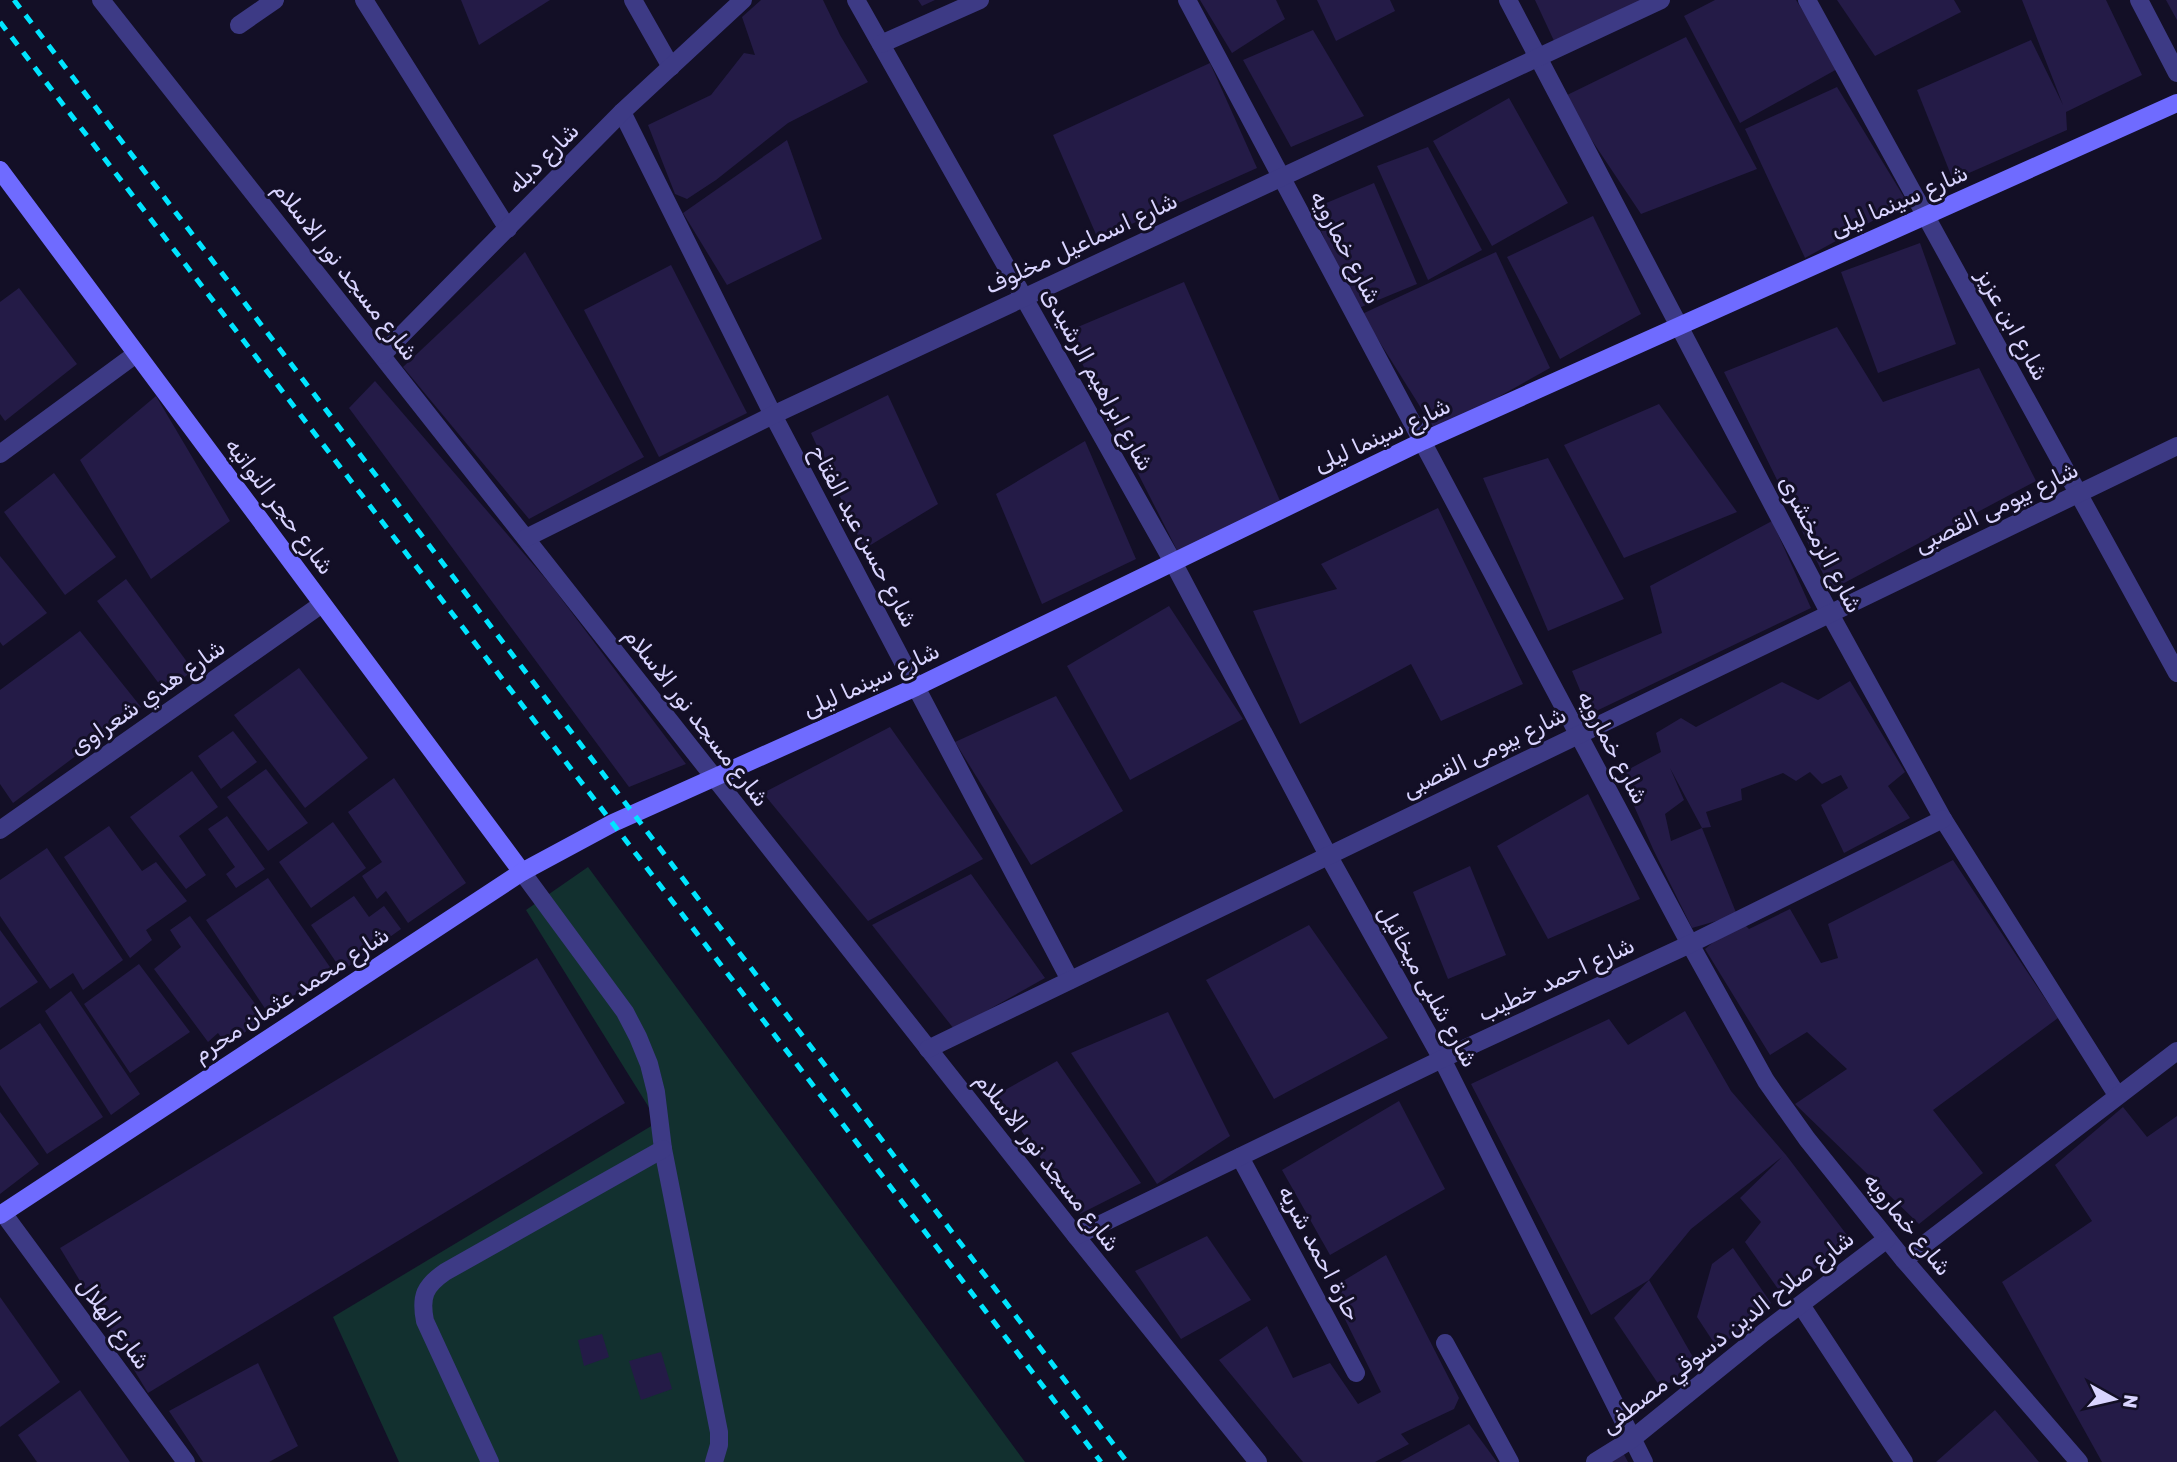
<svg xmlns="http://www.w3.org/2000/svg" width="2177" height="1462" font-family="Rubik,Cairo,sans-serif">
	<style>
		.green { fill: #12302f }
		.building { fill: #241b47; fill-rule: evenodd }
		.lines { fill: none; stroke-linecap: round; stroke-linejoin: round }
		.lane { stroke: #3d3a85; stroke-width: 18 }
		.street { stroke: #3d3a85; stroke-width: 18 }
		.secondary { stroke: #6f6bff; stroke-width: 18 }
		.rail { stroke: #00e5ff; stroke-width: 5; stroke-dasharray: 10 9; stroke-linecap: butt }
		.labels { text-anchor: middle; stroke-width: 6; stroke-linejoin: round; paint-order: stroke }
		.street-label { font-size: 23px; fill: #d9d4ff; stroke: #130f26 }
	</style>
	<rect width="100%" height="100%" fill="#130f26"/>
	<path class="green" d="M588,867l437,595h-626l-66,-145 325,-195 -132,-212z"/>
	<g class="building">
		<path d="M461,0h89l-71,45z"/>
		<path d="M761,0h62l17,35 28,47 -80,41 -72,57 -29,19 -12,-5 -27,-69 63,-30 33,-42 11,2 -13,-38z"/>
		<path d="M918,0h17l-13,6z"/>
		<path d="M1200,0h76l9,19 -53,34z"/>
		<path d="M1317,0h73l5,11 -59,30z"/>
		<path d="M1535,0h117l-97,43z"/>
		<path d="M1715,0h81l43,68 -99,55 -56,-107z"/>
		<path d="M1837,0h117l7,12 -86,44z"/>
		<path d="M2022,0h84l36,75 -76,37 1,18 -114,50 -36,-90 114,-50 32,65z"/>
		<path d="M2166,0h11v20z"/>
		<path d="M1313,30l51,86 -73,31 -48,-87z"/>
		<path d="M1686,37l71,132 -116,45 -78,-117z"/>
		<path d="M1210,63l47,105 -159,71 -45,-104z"/>
		<path d="M1837,87l70,115 -102,56 -60,-129z"/>
		<path d="M1509,98l59,105 -76,43 -59,-105z"/>
		<path d="M787,140l35,99 -95,46 -44,-72z"/>
		<path d="M1428,147l54,103 -54,30 -51,-114z"/>
		<path d="M1374,183l43,101 -63,26 -42,-101z"/>
		<path d="M1593,216l48,98 -81,45 -53,-102z"/>
		<path d="M1920,243l36,101 -78,29 -37,-101z"/>
		<path d="M525,252l119,205 -115,62 -126,-152z"/>
		<path d="M1496,252l54,116 -114,64 -74,-118z"/>
		<path d="M671,265l76,148 -88,44 -75,-147z"/>
		<path d="M1184,282l97,221 -102,51 -113,-222z"/>
		<path d="M19,288l58,76 -72,57 -5,-7v-112z"/>
		<path d="M1837,327l46,75 96,-34 57,113 -205,109 -107,-218z"/>
		<path d="M375,381l176,204 135,179 -57,23 -280,-379z"/>
		<path d="M888,395l50,109 -74,45 -53,-116z"/>
		<path d="M156,396l74,125 -79,58 -71,-119z"/>
		<path d="M1659,404l78,108 -113,46 -60,-113z"/>
		<path d="M1085,441l51,118 -94,45 -46,-110z"/>
		<path d="M1548,458l76,141 -76,32 -65,-153z"/>
		<path d="M54,473l62,84 -51,38 -61,-83z"/>
		<path d="M1438,508l85,176 -82,37 -30,-57 -111,60 -47,-113 84,-22 -16,-25z"/>
		<path d="M1772,521l39,87 -221,106 -18,-43 90,-38 -12,-47z"/>
		<path d="M0,556l47,57 -44,33 -3,-4z"/>
		<path d="M126,579l67,91 -27,23 -69,-92z"/>
		<path d="M1169,606l74,113 -113,61 -63,-114z"/>
		<path d="M80,631l61,76 -128,96 -13,-19v-94z"/>
		<path d="M299,668l69,90 -63,50 -71,-93z"/>
		<path d="M1850,681l55,91 -17,14 22,32 -66,35 -23,-48 27,-17 -7,-13 -19,9 -12,-12 -14,9 -13,-8 -42,16 1,11 -36,12 5,15 -9,1 35,87 -45,13 -39,-79 -33,-75 41,-22 -5,-19 25,-15 15,9 86,-45 36,18zM1670,768l32,60 -31,13 -6,-27 19,-14z"/>
		<path d="M1056,696l67,115 -92,54 -76,-123z"/>
		<path d="M890,727l93,132 -115,62 -105,-128z"/>
		<path d="M233,731l24,31 -36,27 -23,-33z"/>
		<path d="M266,769l42,54 -40,28 -41,-54z"/>
		<path d="M192,771l26,36 -39,29 27,39 -20,14 -56,-72z"/>
		<path d="M394,778l72,105 -58,40 -22,-32 -9,8 -15,-23 20,-14 -34,-50z"/>
		<path d="M1588,794l52,105 -92,40 -51,-93z"/>
		<path d="M227,816l38,53 -29,19 -10,-14 9,-7 -27,-38z"/>
		<path d="M333,822l33,46 -55,40 -32,-46z"/>
		<path d="M109,826l33,45 14,-9 31,39 -41,29 6,10 -22,18 -66,-101z"/>
		<path d="M47,848l76,112 -40,30 -10,-17 -23,16 -50,-73v-36z"/>
		<path d="M1953,860l105,158 -125,92 50,63 -64,51 -124,-120 52,-35 -40,-37 -37,23 -65,-106 35,-29 9,9 41,-20 31,54 17,-5 -10,-34z"/>
		<path d="M1470,866l36,89 -58,24 -35,-87z"/>
		<path d="M971,874l74,104 -91,51 -82,-104z"/>
		<path d="M268,878l64,92 -64,43 -62,-93z"/>
		<path d="M354,896l15,21 15,-11 17,23 -59,42 -31,-46z"/>
		<path d="M190,916l75,101 -38,29 -9,-13 -10,9 -54,-73 27,-22 -11,-17z"/>
		<path d="M1309,925l79,113 -114,61 -68,-119z"/>
		<path d="M0,930l38,52 -38,26z"/>
		<path d="M537,958l88,145 -477,290 -88,-145z"/>
		<path d="M139,964l51,68 -60,41 -46,-69z"/>
		<path d="M71,991l69,103 -29,21 -66,-104z"/>
		<path d="M1685,1011l46,80 55,64 64,84 -67,57 -38,-54 16,-20 -21,-24 42,-41 -91,72 -42,51 -58,35 -120,-231 138,-65 19,26z"/>
		<path d="M1168,1012l62,124 -73,48 -86,-131z"/>
		<path d="M40,1023l63,94 -56,37 -47,-69v-35z"/>
		<path d="M1057,1061l84,122 -61,31 -84,-119z"/>
		<path d="M1399,1101l46,88 -115,66 -48,-85z"/>
		<path d="M2123,1107l24,30 30,-21v346h-75l-100,-180 90,-61 -37,-56z"/>
		<path d="M0,1112l39,52 -39,30z"/>
		<path d="M1207,1236l44,64 -70,39 -46,-68z"/>
		<path d="M1733,1248l38,55 -53,46 -21,-32 15,-53z"/>
		<path d="M1386,1255l73,143 -5,11 -53,25 8,10 -34,18h-72l-84,-102 48,-34 26,52 37,-15 28,41 23,-12 -51,-103z"/>
		<path d="M1649,1280l49,86 -37,22 -47,-70z"/>
		<path d="M0,1297l60,85 -60,45z"/>
		<path d="M602,1334l7,23 -25,9 -6,-26z"/>
		<path d="M661,1352l11,37 -31,11 -12,-39z"/>
		<path d="M258,1363l40,83 -29,16h-66l-34,-51z"/>
		<path d="M80,1390l50,72h-93l-19,-27z"/>
		<path d="M1995,1410l44,52h-103z"/>
		<path d="M1469,1424l28,38h-97z"/>
		<path d="M1621,1449l7,13h-26z"/>
	</g>
	<g class="lines">
		<g class="lane">
			<path d="M522,872l103,140 13,25 11,27 7,28 7,57 56,283v13l-5,17"/>
			<path d="M490,1462l-65,-141c-5,-25 0,-35 20,-49l218,-123"/>
		</g>
		<g class="street">
			<path d="M101,0l975,1236 182,226"/>
			<path d="M364,0l144,229"/>
			<path d="M633,0l38,67"/>
			<path d="M856,0l317,562 155,293 114,204 202,403"/>
			<path d="M1187,0l503,944 76,137 41,58 97,121 175,202"/>
			<path d="M1508,0l322,614 113,205 174,276"/>
			<path d="M1807,0l370,673"/>
			<path d="M2139,0l38,73"/>
			<path d="M239,25l36,-25"/>
			<path d="M881,44l99,-44"/>
			<path d="M622,112l151,303 297,565"/>
			<path d="M382,355l240,-243 121,-112"/>
			<path d="M0,454l136,-100"/>
			<path d="M526,538l247,-123 888,-415"/>
			<path d="M0,830l322,-226"/>
			<path d="M928,1049l1249,-603"/>
			<path d="M1240,1157l116,216"/>
			<path d="M3,1213l183,249"/>
			<path d="M1076,1236l366,-177 248,-115 253,-125"/>
			<path d="M1904,1260l273,-209"/>
			<path d="M1801,1305l103,157"/>
			<path d="M1445,1343l65,119"/>
			<path d="M1595,1462l37,-23 131,-106 124,-94"/>
		</g>
		<g class="secondary">
			<path d="M0,170l522,702"/>
			<path d="M0,1215l522,-343 91,-49 303,-136 507,-246 754,-338"/>
		</g>
		<g class="rail">
			<path d="M14,0l1113,1462"/>
			<path d="M0,22l1101,1440"/>
		</g>
	</g>
	<g class="labels">
		<g class="street-label">
			<text transform="translate(543 158) rotate(-45)" y="8">شارع دبله</text>
			<text transform="translate(1899 201) rotate(-24)" y="8">شارع سينما ليلى</text>
			<text transform="translate(1081 243) rotate(-25)" y="8">شارع اسماعيل مخلوف</text>
			<text transform="translate(1346 247) rotate(62)" y="8">شارع خمارويه</text>
			<text transform="translate(346 271) rotate(52)" y="8">شارع مسجد نور الاسلام</text>
			<text transform="translate(2013 325) rotate(61)" y="8">شارع ابن عزيز</text>
			<text transform="translate(1098 379) rotate(61)" y="8">شارع ابراهيم الرشيدى</text>
			<text transform="translate(1382 435) rotate(-25)" y="8">شارع سينما ليلى</text>
			<text transform="translate(280 506) rotate(53)" y="8">شارع حجر النواتيه</text>
			<text transform="translate(1996 507) rotate(-26)" y="8">شارع بيومى القصبى</text>
			<text transform="translate(864 536) rotate(62)" y="8">شارع حسن عبد الفتاح</text>
			<text transform="translate(1821 544) rotate(62)" y="8">شارع الزمخشرى</text>
			<text transform="translate(871 680) rotate(-25)" y="8">شارع سينما ليلى</text>
			<text transform="translate(147 697) rotate(-35)" y="8">شارع هدي شعراوى</text>
			<text transform="translate(697 717) rotate(52)" y="8">شارع مسجد نور الاسلام</text>
			<text transform="translate(1613 747) rotate(62)" y="8">شارع خمارويه</text>
			<text transform="translate(1484 752) rotate(-26)" y="8">شارع بيومى القصبى</text>
			<text transform="translate(1556 979) rotate(-25)" y="8">شارع احمد خطيب</text>
			<text transform="translate(1428 986) rotate(61)" y="8">شارع شلبى ميخائيل</text>
			<text transform="translate(291 994) rotate(-33)" y="8">شارع محمد عثمان محرم</text>
			<text transform="translate(1048 1162) rotate(52)" y="8">شارع مسجد نور الاسلام</text>
			<text transform="translate(1908 1224) rotate(51)" y="8">شارع خمارويه</text>
			<text transform="translate(1320 1253) rotate(62)" y="8">حارة احمد شريه</text>
			<text transform="translate(114 1323) rotate(54)" y="8">شارع الهلال</text>
			<text transform="translate(1727 1332) rotate(-38)" y="8">شارع صلاح الدين دسوقي مصطفى</text>
		</g>
	</g>
	<g transform="translate(2114 1399) rotate(98)" stroke="#130f26" stroke-width="5" paint-order="stroke">
	<path d="M0-5L12 26L0 18L-12 26Z" fill="#d9d4ff"/>
	<text y="-10" font-size="19" font-weight="bold" text-anchor="middle" fill="#d9d4ff">N</text>
	</g>
</svg>
